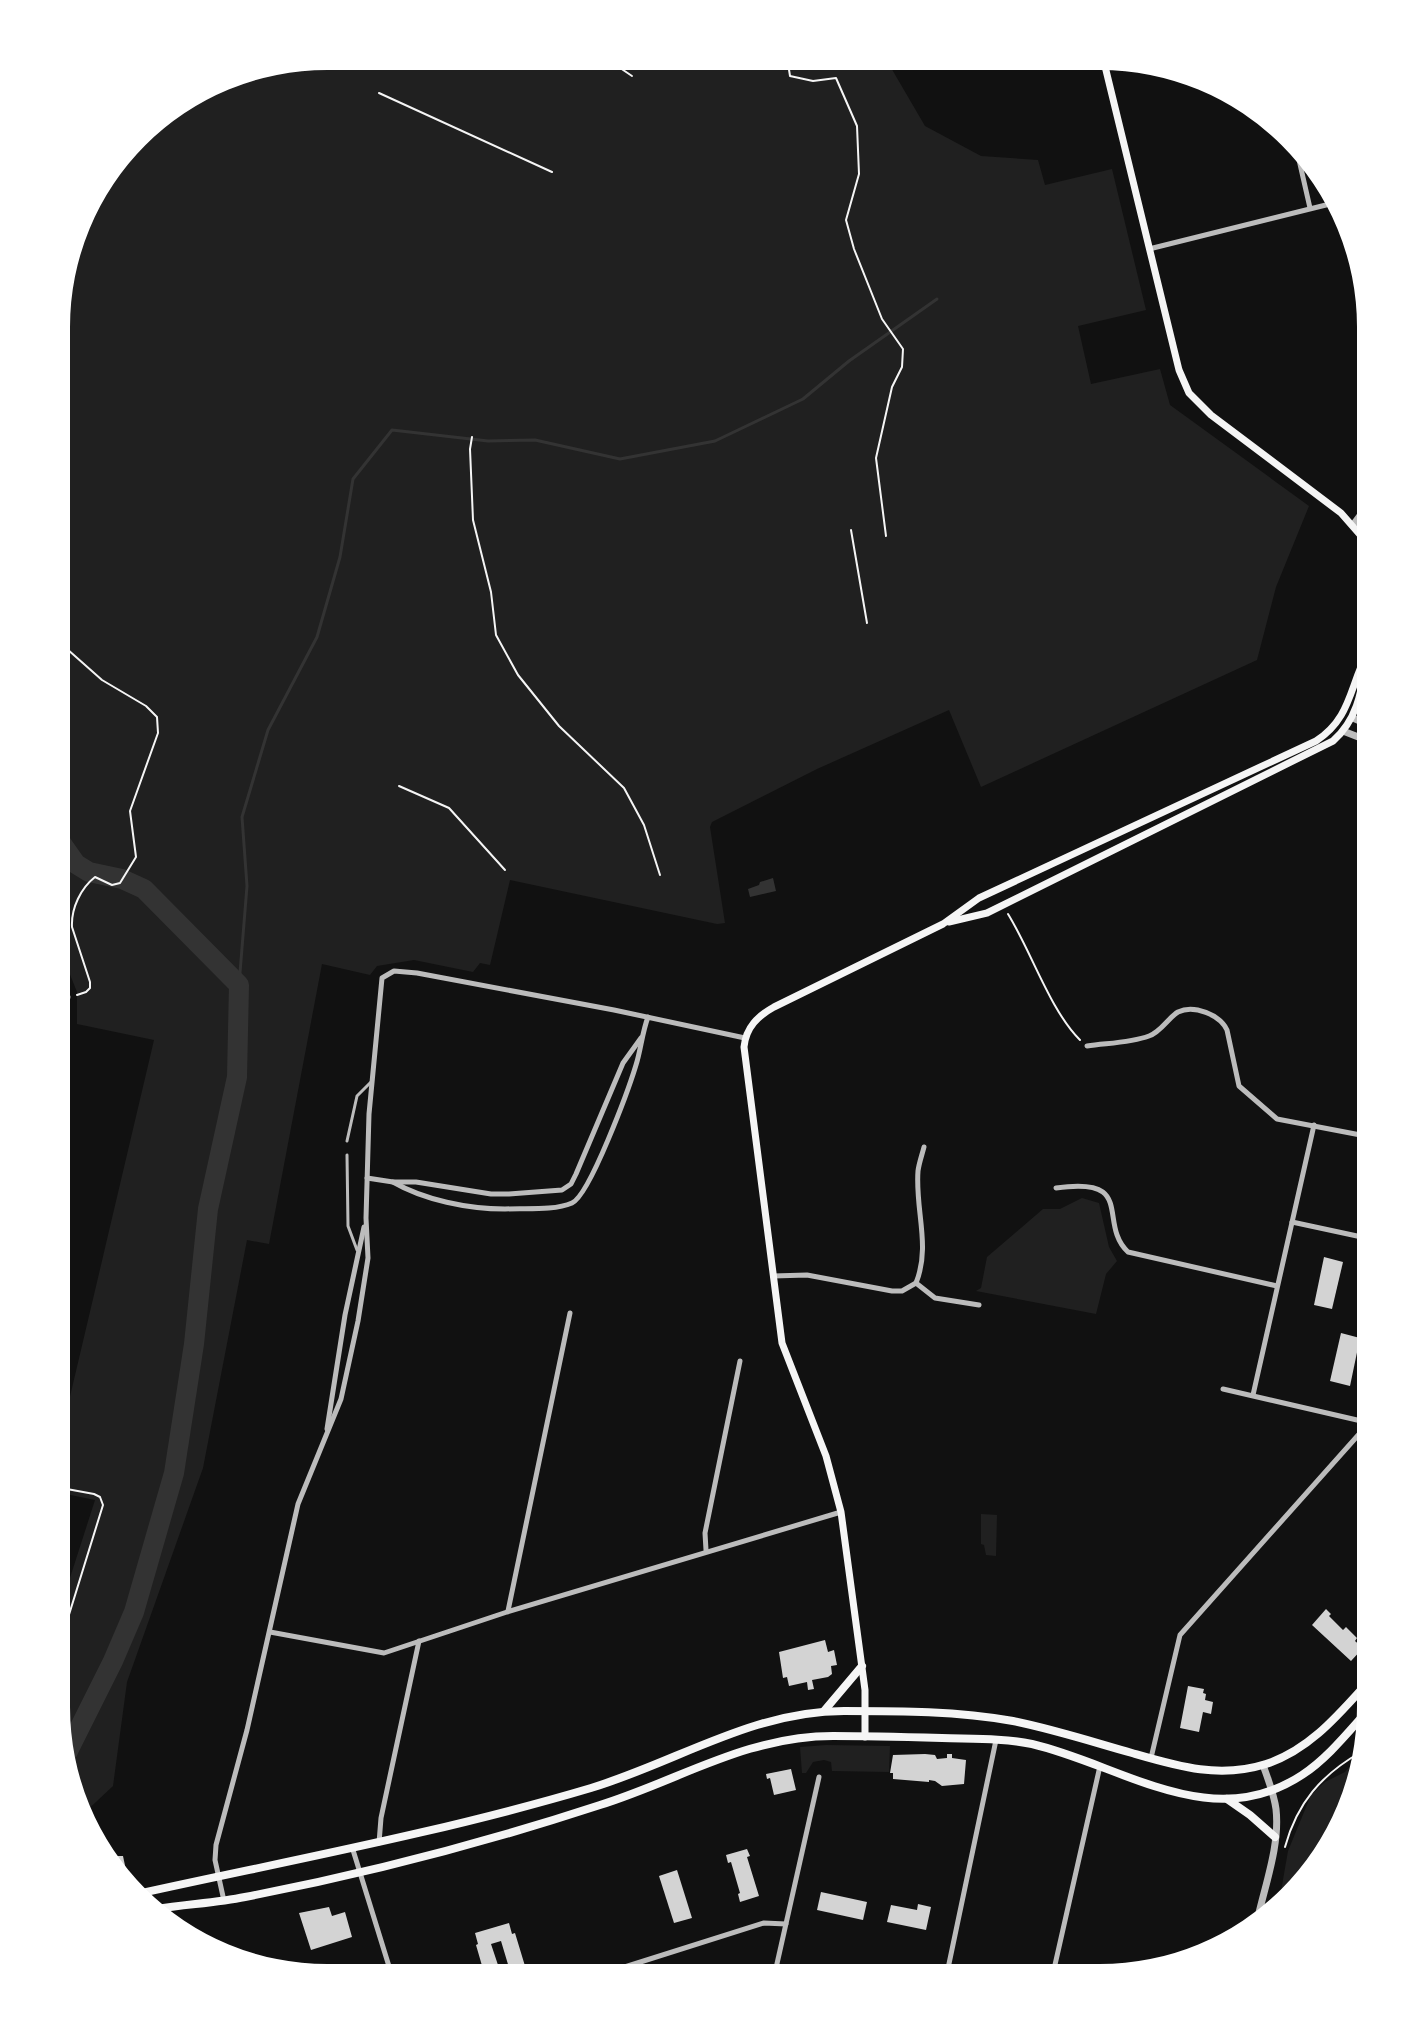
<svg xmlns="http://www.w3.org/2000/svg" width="1427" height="2034" font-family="Karla,sans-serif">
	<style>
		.green { fill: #202020 }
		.water { fill: #333 }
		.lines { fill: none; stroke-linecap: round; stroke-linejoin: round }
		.stream { stroke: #333; stroke-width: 3 }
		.river { stroke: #333; stroke-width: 20 }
		.building { fill: #d3d3d3 }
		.path { stroke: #f5f5f5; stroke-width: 2 }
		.service { stroke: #bcbcbc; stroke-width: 3 }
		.minor { stroke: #bcbcbc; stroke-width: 5 }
		.tertiary { stroke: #bcbcbc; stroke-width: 7 }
		.secondary { stroke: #f5f5f5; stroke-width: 7 }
		.primary { stroke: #f5f5f5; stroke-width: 8 }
	</style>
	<rect width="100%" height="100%" fill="#111"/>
	<g class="green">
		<path d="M327,56l563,2v8l35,60 56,30 57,4 7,25 67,-16 34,141 -68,16 13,58 69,-15 10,36 139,101 -33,81 -19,73 -276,127 -32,-77 -132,59 -105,53 -2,5 15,96 -8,1 -207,-44 -20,85 -10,-2 -7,9 -59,-12 -37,6 -7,9 -48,-11 -53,280 -22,-4 -44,228 -76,214 -14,104 -32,30 -25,-109v-98h4l35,-109 -39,-8v-36l98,-416 -77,-16v-32l-20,-50 1,-650 34,-100 57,-69 91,-52z"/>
		<path d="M1082,1198l17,5 10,44 8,14 -11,13 -10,40 -120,-23 5,-3 6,-31 56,-48h17z"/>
		<path d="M981,1514l16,1 -1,41 -10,-1 -2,-10 -3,-1z"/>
		<path d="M826,1745l64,1 -1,26 -57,-1 -1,-9 -7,-2 -11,2 -7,11h-4l-2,-26z"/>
		<path d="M1360,1755l-35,103 -45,39 8,-46 23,-56 14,-13 20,-10z"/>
	</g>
	<path class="water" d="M773,878l3,13 -26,6 -2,-8 11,-4 1,-3z"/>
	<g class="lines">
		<path class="stream" d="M239,985l8,-99 -5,-69 26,-87 49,-93 23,-80 13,-78 39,-49 96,11 47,-1 85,19 95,-18 88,-42 46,-38 88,-62"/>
		<path class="river" d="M57,837l19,27 13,8 33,7 22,10 95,96 -2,92 -29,132 -14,135 -20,129 -40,139 -21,49 -46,92"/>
	</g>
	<g class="building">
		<path d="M1324,1257l19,5 -11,47 -18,-4z"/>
		<path d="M1341,1333l19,5 -10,48 -20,-5z"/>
		<path d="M1326,1609l5,5 -2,2 14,14 3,-3 11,11 -2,3 8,7 -12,13 -39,-36z"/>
		<path d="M825,1640l3,12 6,-2 3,15 -6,1 1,8 -4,3 -16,3 2,9 -6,1 -1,-8 -18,4 -2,-9 -4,1 -4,-26z"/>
		<path d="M1188,1686l16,3 -1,4 3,1 -1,6 8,2 -2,12 -8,-2 -4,20 -19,-4z"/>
		<path d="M925,1754l10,1 2,4 10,-1v-4h5v4l14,2 -2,24 -22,2 -7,-5 -6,-1v2l-36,-3v-6h-3l3,-18z"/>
		<path d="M791,1769l5,21 -22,5 -4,-17 -3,1 -1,-5z"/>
		<path d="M747,1849l3,7 -3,1 12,39 -19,6 -2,-8 2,-1 -9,-31 -3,1 -2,-8z"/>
		<path d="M117,1856h6l4,19 -16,-18z"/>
		<path d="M677,1870l15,48 -18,5 -15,-47z"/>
		<path d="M821,1892l46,10 -4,18 -46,-10z"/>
		<path d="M918,1904l13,3 -5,23 -39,-8 4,-17 26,5z"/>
		<path d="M329,1907l3,9 13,-4 7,25 -41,13 -12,-37z"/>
		<path d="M509,1923l3,11 3,-1 10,33 -15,5 -9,-30 -10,3 10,30 -16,2 -9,-31 2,-1 -3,-11z"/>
	</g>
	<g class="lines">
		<g class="path">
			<path d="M604,57l28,19"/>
			<path d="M787,57l3,19 23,5 23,-3 21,48 2,48 -13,46 8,29 28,70 21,30 -1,18 -10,20 -16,71 10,78"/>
			<path d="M379,93l173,79"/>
			<path d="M472,437l-2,12 3,71 18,72 5,43 22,40 41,51 65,62 20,37 16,50"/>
			<path d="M851,530l16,93"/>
			<path d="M58,641l44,39 44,26 11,11 1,16 -28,78 6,46 -16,26 -8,2 -17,-8c-14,11 -24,31 -23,50l18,55v6l-4,4 -9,3"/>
			<path d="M399,786l50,22 56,62"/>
			<path d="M1008,914c24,39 42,96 72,126"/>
			<path d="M56,1669l7,-35 40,-129 -3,-8 -6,-3 -38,-7"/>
			<path d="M1285,1847c12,-44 36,-72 76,-95"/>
		</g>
		<g class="service">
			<path d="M347,1141l10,-45 15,-15"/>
			<path d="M347,1155l1,71 9,24"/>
			<path d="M263,1965l9,-4"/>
		</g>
		<g class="minor">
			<path d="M1297,151l13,57"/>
			<path d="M1149,249l189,-47"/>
			<path d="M1371,401l-3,-16 3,-13"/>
			<path d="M57,1045l11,-48 -11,-28"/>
			<path d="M1087,1046c20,-3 43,-3 62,-10 12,-4 19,-18 29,-24 16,-8 42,3 49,18l12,56 38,33 94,18"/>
			<path d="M1361,1135l10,-43"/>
			<path d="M367,1178l26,4h23l75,12h18l53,-4 9,-6 5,-10 47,-111 18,-25"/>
			<path d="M393,1182c31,18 75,27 112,27 20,-1 49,2 67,-6 18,-8 57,-115 64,-138 5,-16 6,-32 12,-48"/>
			<path d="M1056,1188c81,-12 41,35 72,64l149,34"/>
			<path d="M1292,1222l79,17"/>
			<path d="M773,1276l34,-1 85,16h10l14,-8"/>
			<path d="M916,1283c15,-37 -1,-73 2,-112 1,-8 4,-16 6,-24"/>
			<path d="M916,1283l19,15 44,7"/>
			<path d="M1223,1389l147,34"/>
			<path d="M1253,1395l61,-270"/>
			<path d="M327,1429l18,-114 19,-88"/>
			<path d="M706,1550l-1,-17 35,-172"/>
			<path d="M508,1611l62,-298"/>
			<path d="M270,1632l114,21 123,-41 334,-100"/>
			<path d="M1151,1758l29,-123 189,-212"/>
			<path d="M379,1843l2,-25 38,-177"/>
			<path d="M353,1850l39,126"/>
			<path d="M224,1901l-9,-41 1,-15 31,-115 51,-226 43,-105 17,-78 10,-63 -2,-40 3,-104 13,-136 12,-7 23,2 197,37 131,28"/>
			<path d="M593,1977l171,-54 22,1"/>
			<path d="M774,1977l45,-200"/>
			<path d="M946,1978l50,-238"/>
			<path d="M1052,1978l48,-212"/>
		</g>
		<g class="tertiary">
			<path d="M1353,525l12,-16 6,-14"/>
			<path d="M1353,718l18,8"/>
			<path d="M1343,731l28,11"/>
			<path d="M1258,1917c8,-35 22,-73 18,-108 -2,-15 -8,-30 -13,-44"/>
		</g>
		<g class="secondary">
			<path d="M1103,58l76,312 10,23 22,22 130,98 21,24 9,20"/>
			<path d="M949,922l38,-9 346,-172c31,-27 29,-66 38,-103"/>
			<path d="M865,1737v-47l-24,-178 -15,-56 -44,-113 -38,-296c2,-20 14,-31 30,-40l169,-83 36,-26 337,-157c35,-23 33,-53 51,-87"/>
		</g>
		<g class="primary">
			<path d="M824,1711l38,-45"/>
			<path d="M1227,1799l23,16 25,22"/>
			<path d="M142,1893c150,-33 301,-61 449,-105 86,-26 161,-77 253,-77 57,0 113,0 169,10 40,8 80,21 119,32 45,13 87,26 134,11 44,-14 74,-51 104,-84"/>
			<path d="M156,1909c30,-5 60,-6 89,-12 120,-23 239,-54 355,-92 80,-25 146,-69 233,-69 36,0 73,1 109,2 30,1 61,0 90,6 90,21 179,91 270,31 26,-17 47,-44 68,-67"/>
		</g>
	</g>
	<path d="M0 0H1427V2034H0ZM327 70H1100A257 257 0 0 1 1357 327V1707A257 257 0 0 1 1100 1964H327A257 257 0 0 1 70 1707V327A257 257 0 0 1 327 70Z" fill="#fff" fill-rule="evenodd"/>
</svg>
